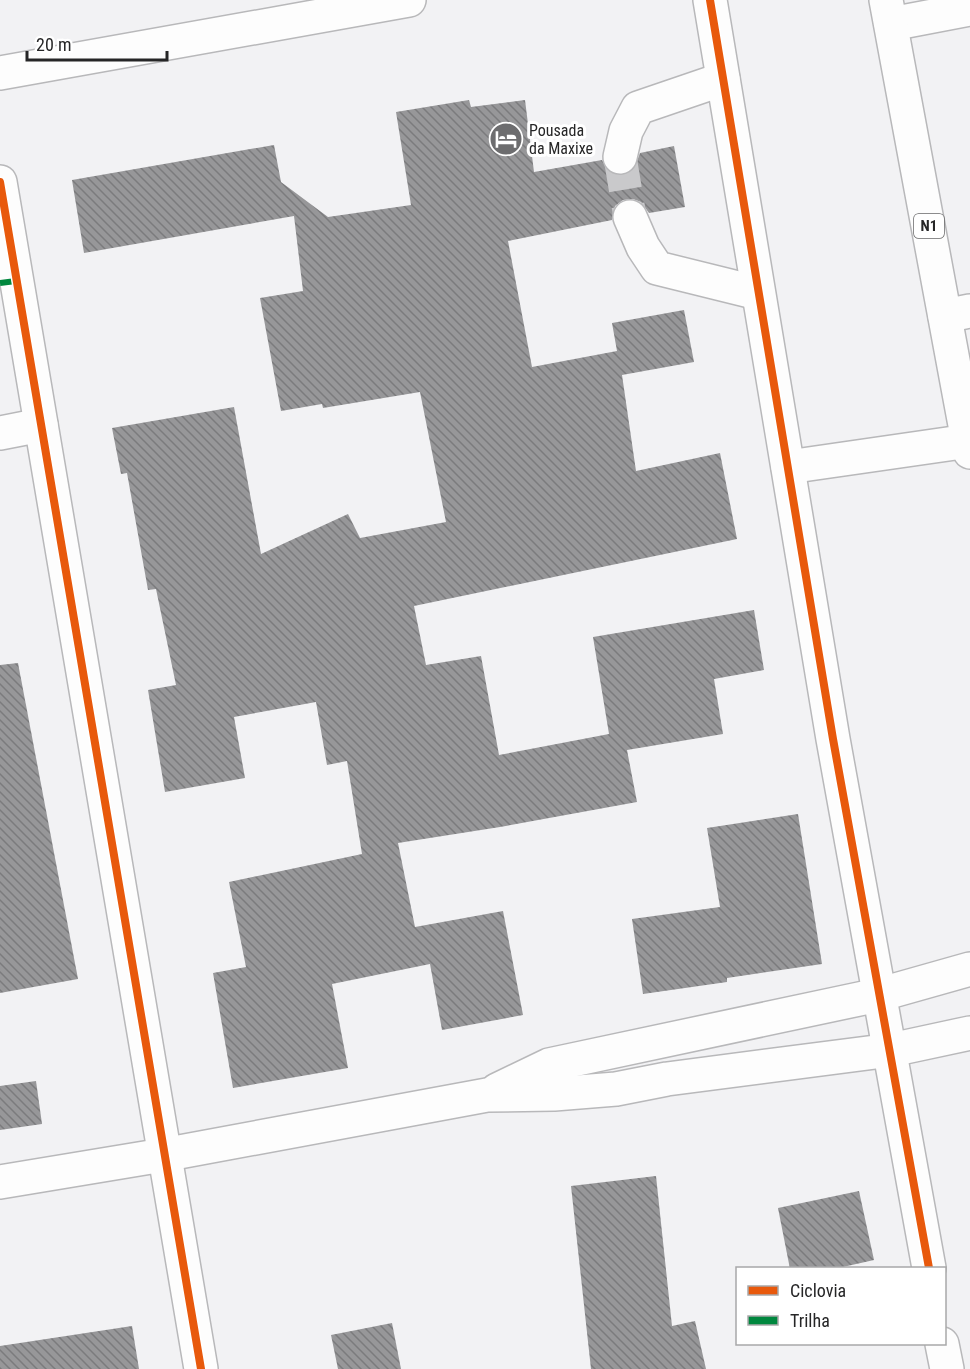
<svg xmlns="http://www.w3.org/2000/svg" width="970" height="1369" font-family="'Roboto Condensed',sans-serif">
	<style>
		.building { fill: url(#building-back-hatch) }
		.lines { fill: none; stroke-linecap: round; stroke-linejoin: round }
		.minor-tunnel { stroke: #c9c9cb; stroke-width: 33; stroke-dasharray: 33 16; stroke-linecap: butt }
		.minor-casing { stroke: #b8b8ba; stroke-width: 36 }
		.highway-casing { stroke: #b8b8ba; stroke-width: 36 }
		.minor { stroke: #fdfdfd; stroke-width: 33 }
		.highway { stroke: #fdfdfd; stroke-width: 33 }
		.quiet { stroke: #00873e; stroke-width: 6; stroke-dasharray: 12 6; stroke-linecap: butt }
		.cycleway-casing { stroke: #fff; stroke-width: 11 }
		.cycleway { stroke: #e8590c; stroke-width: 8 }
		.labels { text-anchor: middle; stroke-width: 6; stroke-linejoin: round; paint-order: stroke }
		.shield { fill: #fff; stroke: #676768; stroke-width: 1.5 }
		.shield-label { font-size: 15px; font-weight: bold; fill: #262627 }
		.poi-label { font-size: 16px; fill: #262627; stroke: #fff; text-anchor: start }
	</style>
	<defs>
		<pattern id="building-back-hatch" width="6" height="6" patternUnits="userSpaceOnUse" patternTransform="scale(1.5)"><rect width="6" height="6" fill="#979799"/><path d="M-1 5l2 2M0 0l6 6M5-1l2 2" fill="none" stroke="#7b7b7d"/></pattern>
	</defs>
	<rect width="100%" height="100%" fill="#f2f2f4"/>
	<g class="building">
		<path d="M469,100l2,7 54,-7 9,72 68,-12 6,11 7,4h10l9,-6 6,-16 34,-7 11,61 -36,6 -8,-11 -8,-3 -10,1 -8,6 -3,14 -104,21 24,126 85,-16 -5,-28 72,-13 10,52 -72,13 14,96 84,-18 17,86 -323,67 12,59 55,-9 18,99 110,-21 -16,-97 161,-27 10,60 -50,9 9,55 -96,16 10,52 -137,25 -102,16 17,84 88,-16 20,104 -81,15 -12,-66 -98,20 16,84 -115,20 -20,-115 33,-6 -17,-85 133,-28 -15,-93 -20,4 -11,-63 -82,15 11,61 -80,14 -17,-102 28,-5 -20,-96 -8,1 -21,-117 -6,1 -9,-46 122,-21 27,147 87,-40 12,24 86,-16 -26,-130 -97,16 -1,-4 -41,7 -21,-113 43,-7 -9,-75 -210,37 -12,-73 202,-35 7,37 47,35 83,-12 -15,-93z"/>
		<path d="M18,663l60,316 -78,14v-328z"/>
		<path d="M798,814l24,150 -95,14v4l-84,12 -11,-75 88,-12 -13,-79z"/>
		<path d="M36,1081l6,43 -42,6v-44z"/>
		<path d="M656,1176l16,150 23,-5 11,48h-115l-20,-183z"/>
		<path d="M859,1191l15,69 -40,9h-44l-12,-61z"/>
		<path d="M392,1323l9,46h-63l-7,-34z"/>
		<path d="M132,1326l7,43h-139v-23z"/>
	</g>
	<g class="lines">
		<path class="minor-tunnel" d="M620,157l10,60"/>
		<g class="minor-casing">
			<g id="minor">
				<path d="M710,0l123,739 96,529"/>
				<path d="M891,24l79,-15"/>
				<path d="M0,73l409,-73"/>
				<path d="M620,157l6,-26 12,-23 85,-29"/>
				<path d="M0,182l201,1187"/>
				<path d="M630,217l13,30 14,21 101,25"/>
				<path d="M945,316l25,-5"/>
				<path d="M0,433l41,-8"/>
				<path d="M788,467l180,-26"/>
				<path d="M497,1090l52,-25 329,-70 92,-26"/>
				<path d="M0,1182l163,-27 324,-60 67,-1 62,-5 51,-10 224,-29 79,-17"/>
				<path d="M942,1344l5,25"/>
			</g>
		</g>
		<g class="highway-casing">
			<path id="highway" d="M886,0l84,452"/>
		</g>
		<use href="#minor" class="minor"/>
		<use href="#highway" class="highway"/>
		<path class="quiet" d="M0,283l17,-2"/>
		<g class="cycleway-casing">
			<g id="cycleway">
				<path d="M710,0l123,739 96,529"/>
				<path d="M0,182l201,1187"/>
			</g>
		</g>
		<use href="#cycleway" class="cycleway"/>
	</g>
	<defs>
		<g id="hotel-disc" transform="scale(1.725)"><circle r="9.5" fill="#6d6d6f" stroke="#fff"/><path d="M-6-4.5h1.5V1H6V5H4.5V3h-9V5H-6ZM-4 0a1.8 1.8 0 1 1 3.6 0ZM.5 0V-2.5h3Q6-2.5 6 0Z" fill="#fff"/></g>
	</defs>
	<g fill-rule="evenodd">
		<use href="#hotel-disc" x="506" y="139"/>
	</g>
	<g class="labels">
		<rect class="shield" x="914" y="214" width="30" height="24" rx="4.5"/>
		<g class="shield-label">
			<text x="929" y="231">N1</text>
		</g>
		<g class="poi-label">
			<text x="529" y="136">Pousada<tspan x="529" dy="18">da Maxixe</tspan></text>
		</g>
	</g>
	<rect x="736" y="1267" width="210" height="78" fill="#ffffff" stroke="#a8a8a9" stroke-width="1.5"/>
	<rect x="748" y="1286" width="30" height="9" fill="#e8590c" stroke="#a8a8a9" stroke-width="1.5"/>
	<text x="790" y="1297" font-size="18" fill="#262627">Ciclovia</text>
	<rect x="748" y="1316" width="30" height="9" fill="#00873e" stroke="#a8a8a9" stroke-width="1.5"/>
	<text x="790" y="1327" font-size="18" fill="#262627">Trilha</text>
	<path d="M27 51v9h140v-9" fill="none" stroke="#262627" stroke-width="3"/>
	<text x="36" y="51" font-size="18" fill="#262627" stroke="#ffffff" stroke-width="4.5" paint-order="stroke">20 m</text>
</svg>
